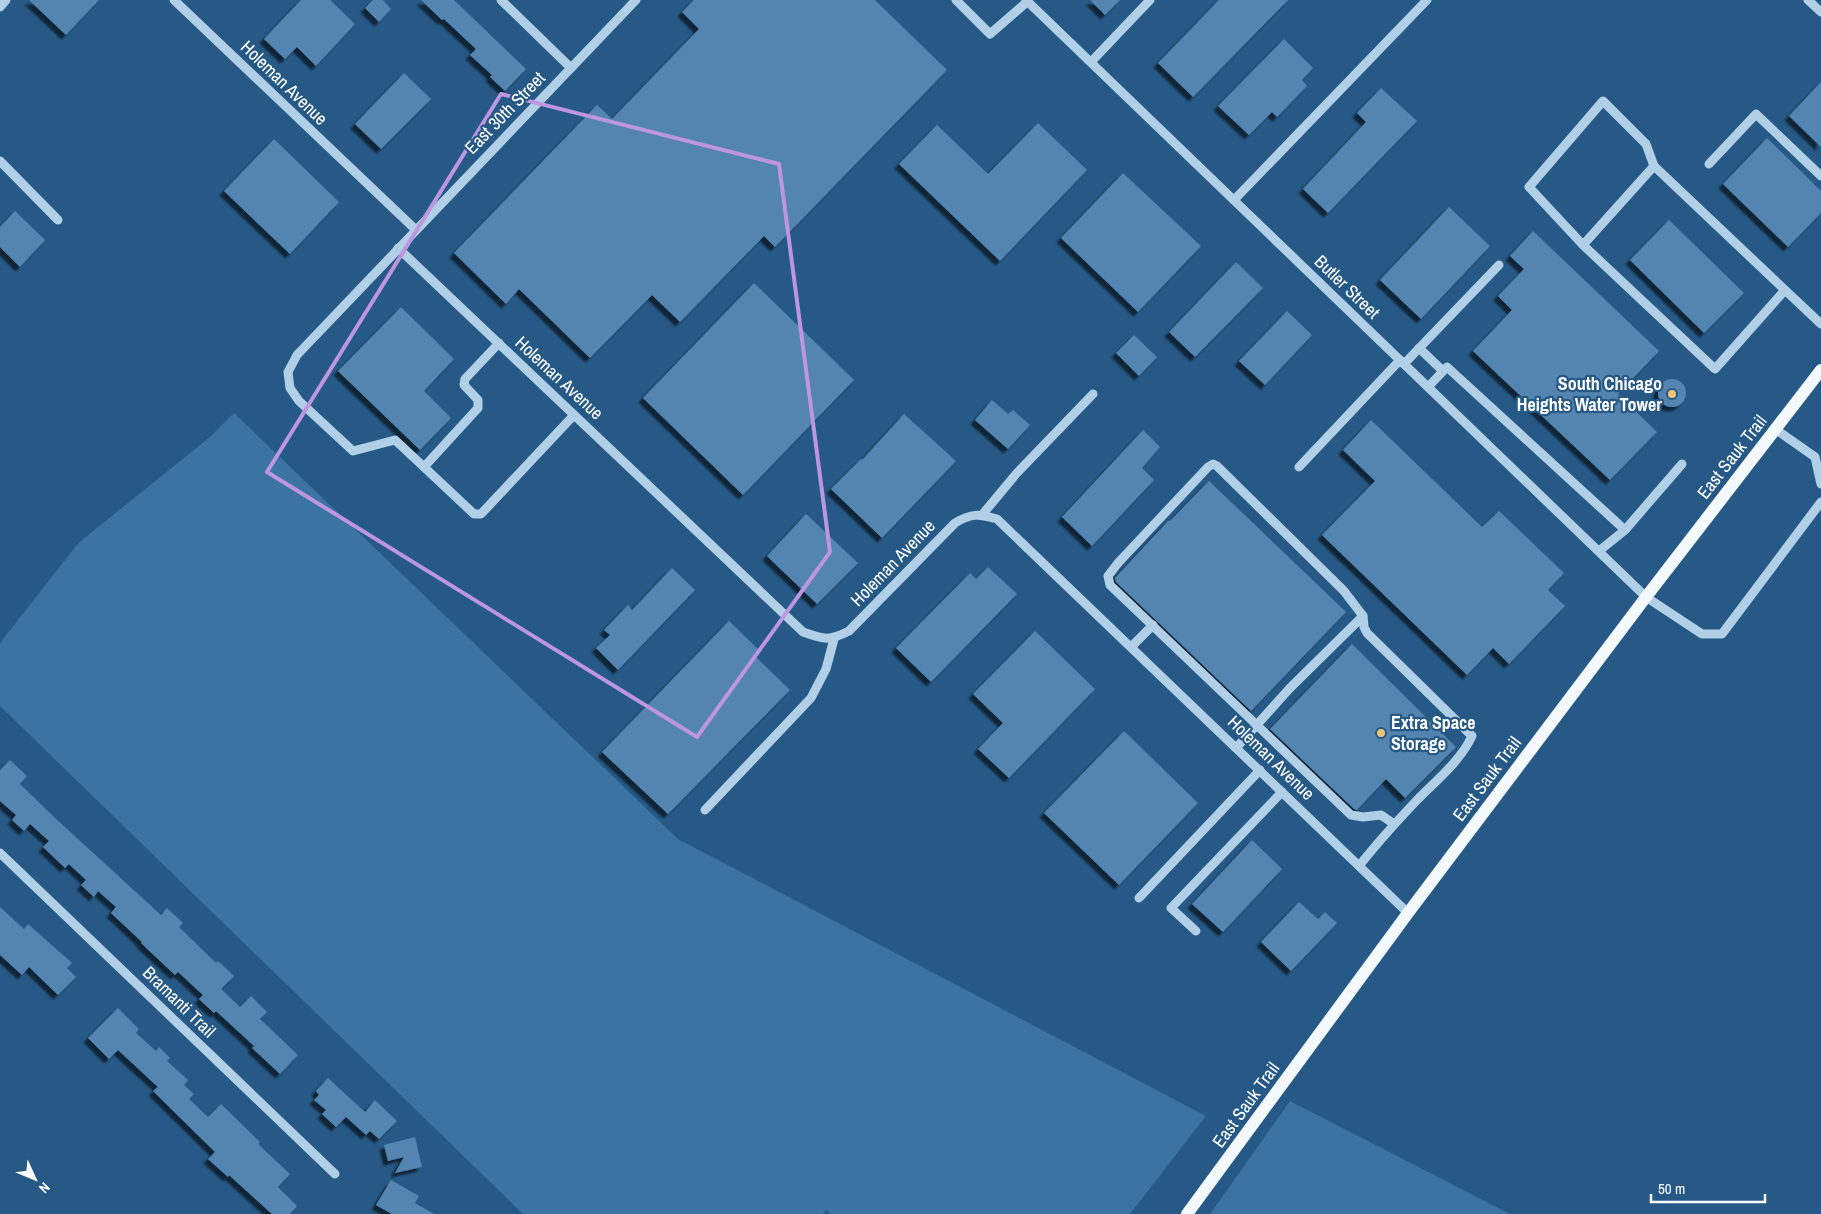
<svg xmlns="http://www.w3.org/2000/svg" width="1821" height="1214" font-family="'Archivo Narrow',sans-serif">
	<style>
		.green { fill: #3b73a3 }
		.building { fill: #5385b0; filter: url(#shadow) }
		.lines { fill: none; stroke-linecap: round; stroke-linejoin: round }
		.minor { stroke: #b2cfe8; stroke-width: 9 }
		.major { stroke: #f4f9fe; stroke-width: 12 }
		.marked { fill: none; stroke: #bd96df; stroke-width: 4; stroke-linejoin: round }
		.poi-dot { fill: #f1c377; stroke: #265986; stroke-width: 2 }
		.labels { text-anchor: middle; stroke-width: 4.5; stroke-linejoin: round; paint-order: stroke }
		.street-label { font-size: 18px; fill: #fff; stroke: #265986 }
		.poi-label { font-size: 18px; font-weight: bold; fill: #fff; stroke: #265986; text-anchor: end }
	</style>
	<defs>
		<filter id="shadow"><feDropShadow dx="-4.5" dy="4.5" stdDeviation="1" flood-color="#0009"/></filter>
	</defs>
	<rect width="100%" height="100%" fill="#265986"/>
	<g class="green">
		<path d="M234,413l444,426 528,277 -76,98h-299l-4,-4 -5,4h-299l-523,-508v-63l76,-97 6,-6 128,-103z"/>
		<path d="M1290,1101l220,113h-300z"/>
	</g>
	<g class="building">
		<path d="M29,0h70l-33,35z"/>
		<path d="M301,0h29l25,24 -39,42 -19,-19 -12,12 -21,-20z"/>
		<path d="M373,0h10l8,9 -12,13 -14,-14z"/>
		<path d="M421,0h33l72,69 -21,22 -15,-14 2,-2 -22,-20 6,-6 -32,-30 -2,1z"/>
		<path d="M694,0h181l72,70 -172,177 -11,-11 -84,86 -28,-27 -62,63 -71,-69 -13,15 -52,-51 143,-148 15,14 87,-90 -17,-17z"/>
		<path d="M1090,0h30l-15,15z"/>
		<path d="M1219,0h69l-95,97 -35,-34z"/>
		<path d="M1284,39l29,29 -11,12 5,6 -30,31 -5,-5 -23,23 -31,-29z"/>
		<path d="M404,73l27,26 -50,50 -26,-25z"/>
		<path d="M1821,82v65l-32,-31z"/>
		<path d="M1381,88l36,33 -89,92 -25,-24 63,-67 -9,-9z"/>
		<path d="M1038,123l49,47 -87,91 -101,-97 38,-39 51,49z"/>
		<path d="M1767,138l54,53v22l-33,34 -65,-63z"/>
		<path d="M274,139l65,63 -49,52 -66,-63z"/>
		<path d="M1123,173l78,73 -63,66 -77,-74z"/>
		<path d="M1449,207l41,39 -69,73 -41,-39z"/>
		<path d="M15,211l30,29 -25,27 -20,-20v-20z"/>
		<path d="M1669,220l75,73 -40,40 -74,-73z"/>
		<path d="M1533,231l126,120 -41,43 39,38 -47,48 -137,-129 39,-41 -14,-14 26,-27 -14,-13z"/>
		<path d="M1236,262l27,26 -68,69 -26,-25z"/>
		<path d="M754,283l100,97 -111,115 -100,-97z"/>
		<path d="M401,307l53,52 -30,32 27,27 -31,32 -82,-79z"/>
		<path d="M1287,311l25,24 -47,50 -26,-24z"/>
		<path d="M1134,335l23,22 -18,19 -23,-23z"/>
		<circle cx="1672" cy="393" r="14"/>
		<path d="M992,400l16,14 5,-4 17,15 -22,24 -33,-29z"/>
		<path d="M904,414l52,47 -74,77 -51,-49 30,-30 1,1z"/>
		<path d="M1371,420l111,107 17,-16 65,62 -16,17 17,16 -56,58 -16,-16 -26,27 -145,-140 53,-54 -32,-31z"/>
		<path d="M1143,430l17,17 -18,21 12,12 -62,66 -30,-29z"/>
		<path d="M1209,481l137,131 -95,99 -135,-129 -1,-4 54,-58 1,1z"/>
		<path d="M806,514l52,49 -41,41 -50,-48z"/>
		<path d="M988,567l29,27 -86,88 -35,-34 74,-75 6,6z"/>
		<path d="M672,568l23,22 -77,80 -22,-22 14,-13 -6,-5 24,-25 4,5z"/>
		<path d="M729,621l31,30 -5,5 35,34 -122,124 -66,-62z"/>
		<path d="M1035,631l60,58 -86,89 -31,-29 25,-26 -30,-29z"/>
		<path d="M1352,644l104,103 -51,51 -19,-19 -29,31 -3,-1 -84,-80z"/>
		<path d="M1124,731l74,72 -79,82 -75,-72z"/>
		<path d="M10,760l17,16 -7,8 34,33 107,98 6,-7 16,15 -4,4 37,36 2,-2 16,15 -13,13 19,18 11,-11 16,16 -7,7 38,36 -18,19 -28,-26 2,-2 -38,-35 -2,2 -15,-14 4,-4 -25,-23 -3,3 -34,-32 1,-1 -31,-29 5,-6 -18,-16 -4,6 -13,-12 5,-5 -17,-16 -4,4 -22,-21 6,-6 -19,-17 -6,7 -12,-11 4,-5 -16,-14v-31z"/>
		<path d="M1252,840l30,29 -59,63 -31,-28z"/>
		<path d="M1299,902l19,17 7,-7 12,11 -46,48 -30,-29z"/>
		<path d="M0,907l24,22 4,-5 44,39 -5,5 9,9 -18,18 -29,-28 -7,8 -22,-20z"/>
		<path d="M118,1008l21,21 -3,4 20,18 3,-4 11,11 -3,3 21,19 -4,5 10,9 -5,5 19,18 13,-13 39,38 -2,2 32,30 -12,13 19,19 -7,8h-18l-43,-39 -1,2 -20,-18 7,-7 -62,-61 5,-4 -40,-37 -9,9 -21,-21z"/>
		<path d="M328,1078l37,34 10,-12 22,21 -18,18 -9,-8 -4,4 -20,-18 -10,10 -14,-13 4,-4 -12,-10 5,-5 -3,-4z"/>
		<path d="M415,1137l7,30 -27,6 9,-16 -16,4 -4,-16z"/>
		<path d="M391,1180l28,16 -4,7 19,11h-42l-16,-9z"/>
	</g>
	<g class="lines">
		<g class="minor">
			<path d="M174,0l242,230"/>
			<path d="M501,0l70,68"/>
			<path d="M956,0l34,34 38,-33"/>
			<path d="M1026,0l620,597 56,37h20l99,-132"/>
			<path d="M1808,0l13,12"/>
			<path d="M0,7l6,-7"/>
			<path d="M1091,62l59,-62"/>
			<path d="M0,161l58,59"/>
			<path d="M1709,164l47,-50 65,62"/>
			<path d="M1234,200l193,-200"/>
			<path d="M1583,245l-54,-58 74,-86 43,43 8,22"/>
			<path d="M398,248l405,384c22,8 26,9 46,-1l106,-108c16,-10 24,-9 42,-4l411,394"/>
			<path d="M1785,290l-70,79 -132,-124 71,-79 131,124 36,34"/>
			<path d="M499,343l-34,36 -1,6 14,15v8l-54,59 -29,-27 -42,11 -54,-50 -9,-13 -2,-16 9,-17 339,-355"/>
			<path d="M1419,348l24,23"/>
			<path d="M1404,364l95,-99"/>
			<path d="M1428,387l19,-20 178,163"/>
			<path d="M1775,429l40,28 6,27"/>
			<path d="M424,467l50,47h7l93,-99"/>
			<path d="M1299,467l101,-107"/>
			<path d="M982,515l34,-41 77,-80"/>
			<path d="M1599,551l26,-21 57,-66"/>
			<path d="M1131,647l22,-22"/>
			<path d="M1236,748l54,-60 73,-72"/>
			<path d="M705,810l106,-112 15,-29 8,-30"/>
			<path d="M0,853l335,321"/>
			<path d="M1359,866c19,-24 39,-46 60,-68 18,-18 42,-38 53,-62l-105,-103 -3,-6 -1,-11 -19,-25 -127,-125 -4,-2 -5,3 -90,96 -10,13 2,9 241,230 12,2 18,-2 13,9"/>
			<path d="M1139,898l121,-128"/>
			<path d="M1196,931l-25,-23 111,-116"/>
		</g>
		<path class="major" d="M1187,1214l221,-301 238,-316 175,-227"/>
	</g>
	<path class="marked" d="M501,94l278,70 51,388 -133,185 -430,-265z"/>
	<g class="poi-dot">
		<circle cx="1672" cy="394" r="5"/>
		<circle cx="1381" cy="733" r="5"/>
	</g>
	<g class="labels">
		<g class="street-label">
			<text transform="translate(284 83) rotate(44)" y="6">Holeman Avenue</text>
			<text transform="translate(505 113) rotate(-46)" y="6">East 30th Street</text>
			<text transform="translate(1347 287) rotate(44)" y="6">Butler Street</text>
			<text transform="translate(559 378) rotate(43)" y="6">Holeman Avenue</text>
			<text transform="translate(1732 457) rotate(-52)" y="6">East Sauk Trail</text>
			<text transform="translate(893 563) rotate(-46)" y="6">Holeman Avenue</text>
			<text transform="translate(1271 758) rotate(44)" y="6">Holeman Avenue</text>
			<text transform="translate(1487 779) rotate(-53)" y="6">East Sauk Trail</text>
			<text transform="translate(179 1002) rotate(44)" y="6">Bramanti Trail</text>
			<text transform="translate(1246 1105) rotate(-54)" y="6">East Sauk Trail</text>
		</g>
		<g class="poi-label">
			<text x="1662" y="390">South Chicago<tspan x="1662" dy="21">Heights Water Tower</tspan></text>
			<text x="1391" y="729" text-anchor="start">Extra Space<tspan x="1391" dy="21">Storage</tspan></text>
		</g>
	</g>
	<g transform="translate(35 1179) rotate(134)" stroke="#265986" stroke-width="4" paint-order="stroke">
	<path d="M0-4L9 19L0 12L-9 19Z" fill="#ffffff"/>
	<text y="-8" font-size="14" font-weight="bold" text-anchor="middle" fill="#ffffff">N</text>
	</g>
	<path d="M1651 1194v8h114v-8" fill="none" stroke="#ffffff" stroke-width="2.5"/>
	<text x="1658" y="1194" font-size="15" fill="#ffffff" stroke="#265986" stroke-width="4" paint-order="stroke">50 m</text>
</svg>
